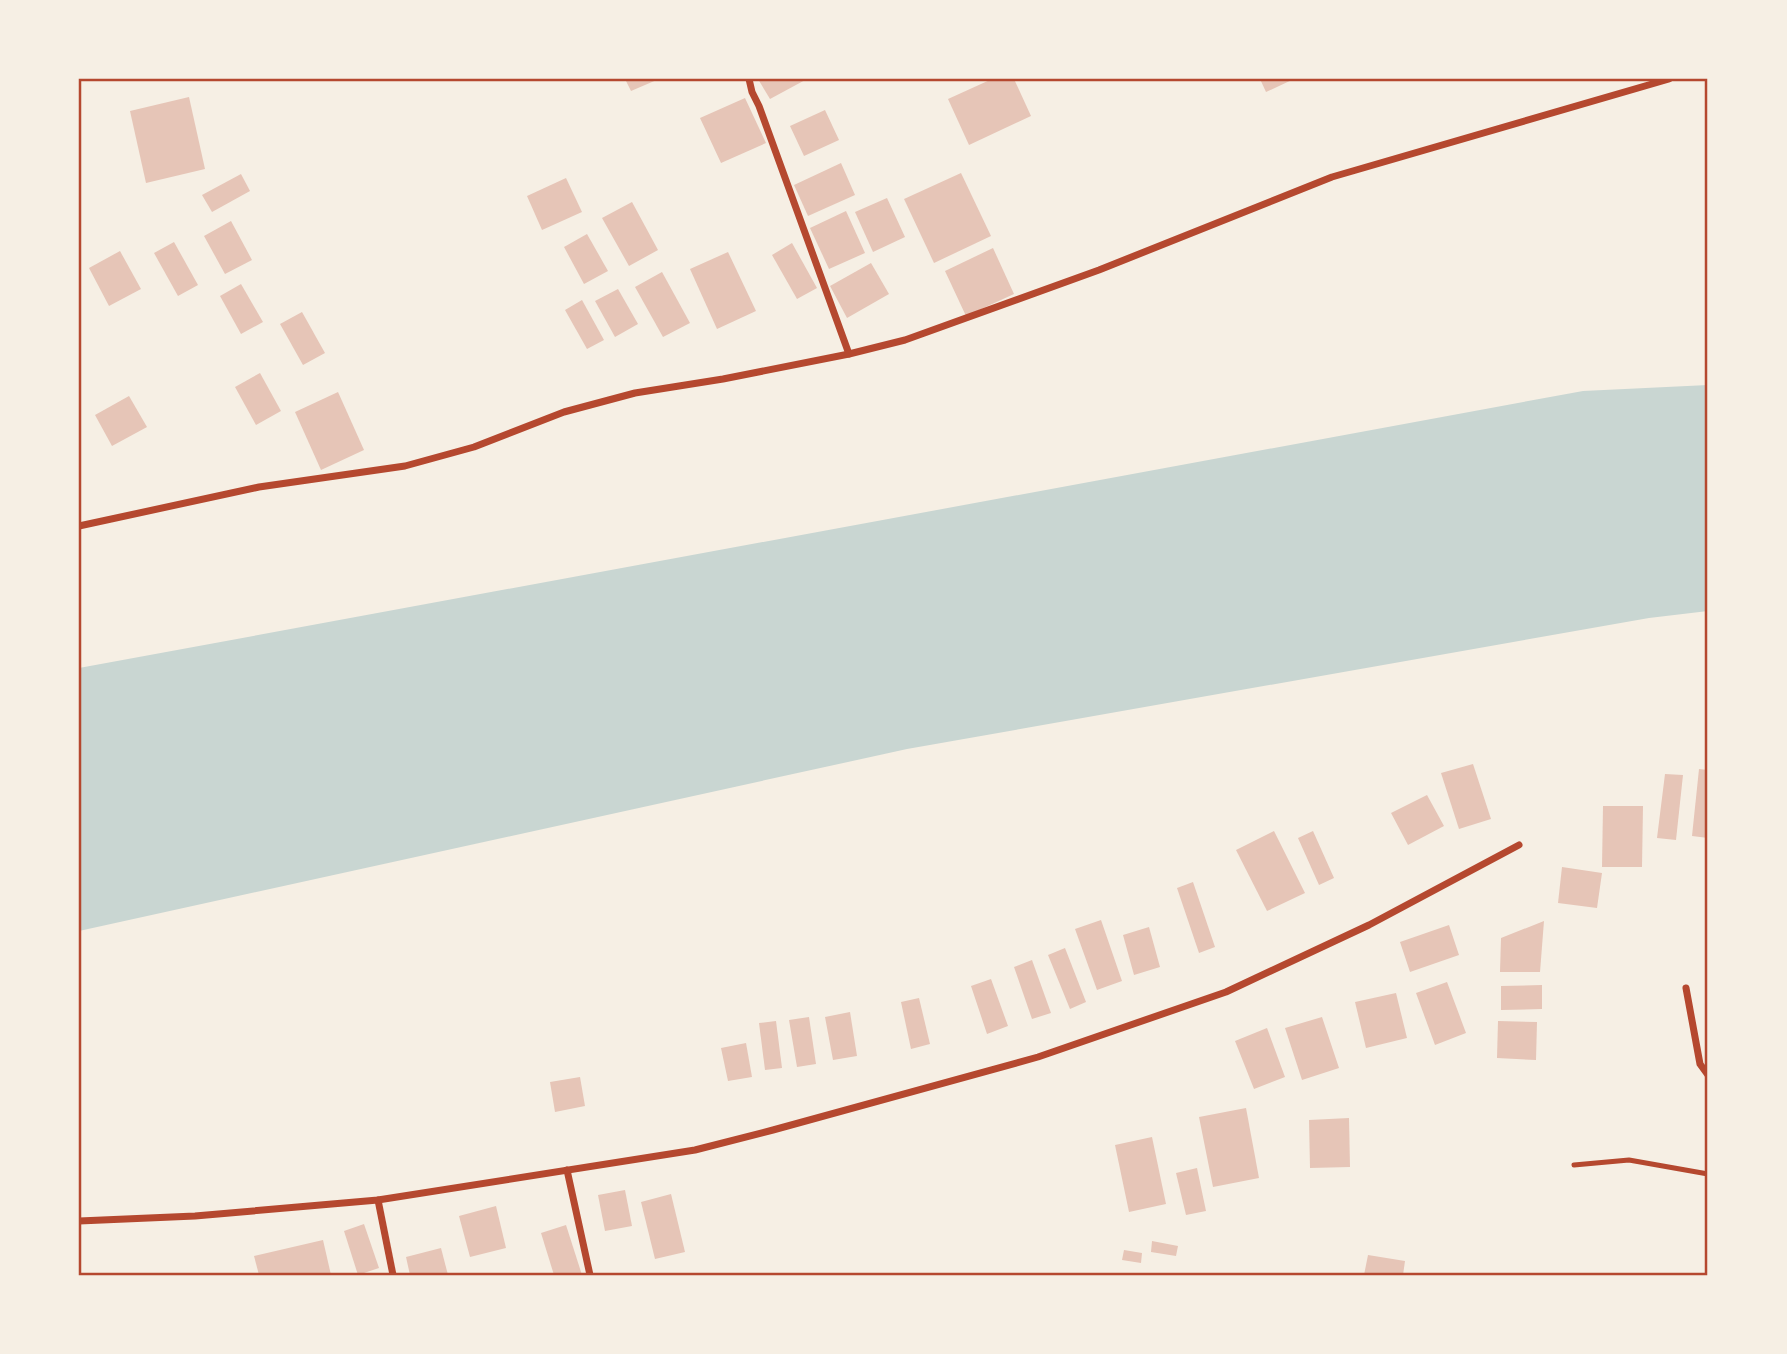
<svg xmlns="http://www.w3.org/2000/svg" width="1787" height="1354" font-family="'Varela Round',sans-serif">
	<style>
		.water { fill: #c9d6d2 }
		.building { fill: #e6c5b7 }
		.lines { fill: none; stroke-linecap: round; stroke-linejoin: round }
		.service { stroke: #b5482f; stroke-width: 5 }
		.minor { stroke: #b5482f; stroke-width: 7 }
		.neatline { fill: none; stroke: #b5482f; stroke-width: 2.5 }
	</style>
	<rect width="100%" height="100%" fill="#f6efe4"/>
	<path class="water" d="M1708,385v226l-59,7 -742,131 -828,182v-263l1504,-277z"/>
	<g class="building">
		<path d="M625,79h34l-28,12z"/>
		<path d="M758,79h49l-37,20z"/>
		<path d="M992,79h22l17,37 -62,29 -21,-46z"/>
		<path d="M1260,79h34l-28,13z"/>
		<path d="M189,97l16,72 -59,14 -16,-72z"/>
		<path d="M745,98l21,45 -45,20 -21,-45z"/>
		<path d="M825,110l14,30 -35,16 -14,-30z"/>
		<path d="M841,163l14,32 -47,21 -14,-31z"/>
		<path d="M961,173l30,63 -57,27 -30,-64z"/>
		<path d="M241,174l9,17 -38,21 -10,-17z"/>
		<path d="M566,178l16,34 -40,18 -15,-34z"/>
		<path d="M887,198l18,39 -32,15 -18,-40z"/>
		<path d="M632,202l26,48 -29,16 -27,-48z"/>
		<path d="M846,211l19,42 -36,16 -19,-41z"/>
		<path d="M231,221l21,39 -27,14 -21,-38z"/>
		<path d="M587,234l21,37 -24,13 -20,-37z"/>
		<path d="M174,242l24,43 -20,11 -24,-43z"/>
		<path d="M792,243l25,45 -20,11 -25,-44z"/>
		<path d="M993,248l21,46 -48,22 -21,-45z"/>
		<path d="M120,251l21,38 -32,17 -20,-38z"/>
		<path d="M728,252l28,59 -39,18 -27,-60z"/>
		<path d="M871,263l18,31 -42,24 -17,-32z"/>
		<path d="M662,272l28,51 -27,14 -28,-50z"/>
		<path d="M241,284l22,38 -22,12 -21,-38z"/>
		<path d="M618,289l20,35 -23,13 -20,-36z"/>
		<path d="M582,300l22,40 -17,9 -22,-39z"/>
		<path d="M302,312l23,41 -22,12 -23,-41z"/>
		<path d="M260,373l21,38 -25,14 -21,-38z"/>
		<path d="M338,392l26,58 -43,20 -26,-58z"/>
		<path d="M129,396l18,31 -35,19 -17,-31z"/>
		<path d="M1473,764l18,55 -32,10 -18,-56z"/>
		<path d="M1699,769l9,1v68l-16,-2z"/>
		<path d="M1665,774l18,1 -7,65 -19,-2z"/>
		<path d="M1427,795l17,31 -36,19 -17,-32z"/>
		<path d="M1603,806h40l-1,61h-40z"/>
		<path d="M1274,831l31,62 -38,18 -31,-61z"/>
		<path d="M1313,831l21,47 -15,7 -21,-47z"/>
		<path d="M1562,867l40,6 -5,35 -39,-5z"/>
		<path d="M1193,882l22,65 -16,6 -22,-65z"/>
		<path d="M1101,920l21,61 -25,9 -22,-61z"/>
		<path d="M1544,921l-4,51h-40l1,-34z"/>
		<path d="M1449,925l10,30 -49,17 -10,-30z"/>
		<path d="M1149,927l11,40 -26,8 -11,-40z"/>
		<path d="M1065,948l21,54 -16,7 -22,-54z"/>
		<path d="M1032,960l19,53 -19,6 -18,-52z"/>
		<path d="M991,979l17,47 -21,8 -16,-48z"/>
		<path d="M1447,982l19,51 -31,12 -19,-52z"/>
		<path d="M1542,985v24l-41,1v-24z"/>
		<path d="M1396,993l11,45 -41,10 -11,-46z"/>
		<path d="M919,998l11,46 -19,5 -10,-47z"/>
		<path d="M850,1012l7,44 -24,4 -8,-43z"/>
		<path d="M809,1017l7,47 -19,3 -8,-47z"/>
		<path d="M1322,1017l17,51 -37,12 -17,-52z"/>
		<path d="M776,1021l6,47 -17,2 -6,-47z"/>
		<path d="M1498,1021l39,1 -1,38 -39,-2z"/>
		<path d="M1267,1028l18,49 -31,12 -19,-48z"/>
		<path d="M746,1043l6,34 -24,4 -7,-33z"/>
		<path d="M580,1077l5,29 -30,6 -5,-30z"/>
		<path d="M1246,1108l13,70 -46,9 -14,-70z"/>
		<path d="M1349,1118l1,49 -40,1 -1,-48z"/>
		<path d="M1152,1137l14,67 -37,8 -14,-67z"/>
		<path d="M1197,1168l9,43 -20,4 -10,-42z"/>
		<path d="M625,1190l7,36 -27,5 -7,-36z"/>
		<path d="M671,1194l14,58 -30,7 -14,-57z"/>
		<path d="M496,1206l10,42 -36,9 -11,-41z"/>
		<path d="M364,1224l15,44 -21,7 -14,-44z"/>
		<path d="M566,1225l16,50h-28l-13,-42z"/>
		<path d="M323,1240l8,35h-72l-5,-19z"/>
		<path d="M1152,1241l26,5 -2,10 -25,-4z"/>
		<path d="M441,1248l7,27h-38l-4,-18z"/>
		<path d="M1124,1250l18,3 -1,10 -19,-3z"/>
		<path d="M1368,1255l37,6 -2,14h-39z"/>
	</g>
	<g class="lines">
		<path class="service" d="M1574,1165l55,-5 79,14"/>
		<g class="minor">
			<path d="M749,79l3,13 7,14 90,248"/>
			<path d="M79,526l180,-39 146,-21 69,-19 90,-35 71,-19 88,-14 126,-25 56,-14 194,-70 233,-93 337,-98"/>
			<path d="M1686,988l14,76 8,11"/>
			<path d="M567,1170l23,105"/>
			<path d="M378,1200l15,75"/>
			<path d="M79,1221l116,-5 183,-16 317,-50 78,-20 265,-73 188,-65 143,-67 150,-80"/>
		</g>
	</g>
	<rect width="1787" height="1354" fill="none" stroke="#f6efe4" stroke-width="161"/>
	<rect x="80" y="80" width="1626" height="1194" class="neatline"/>
</svg>
